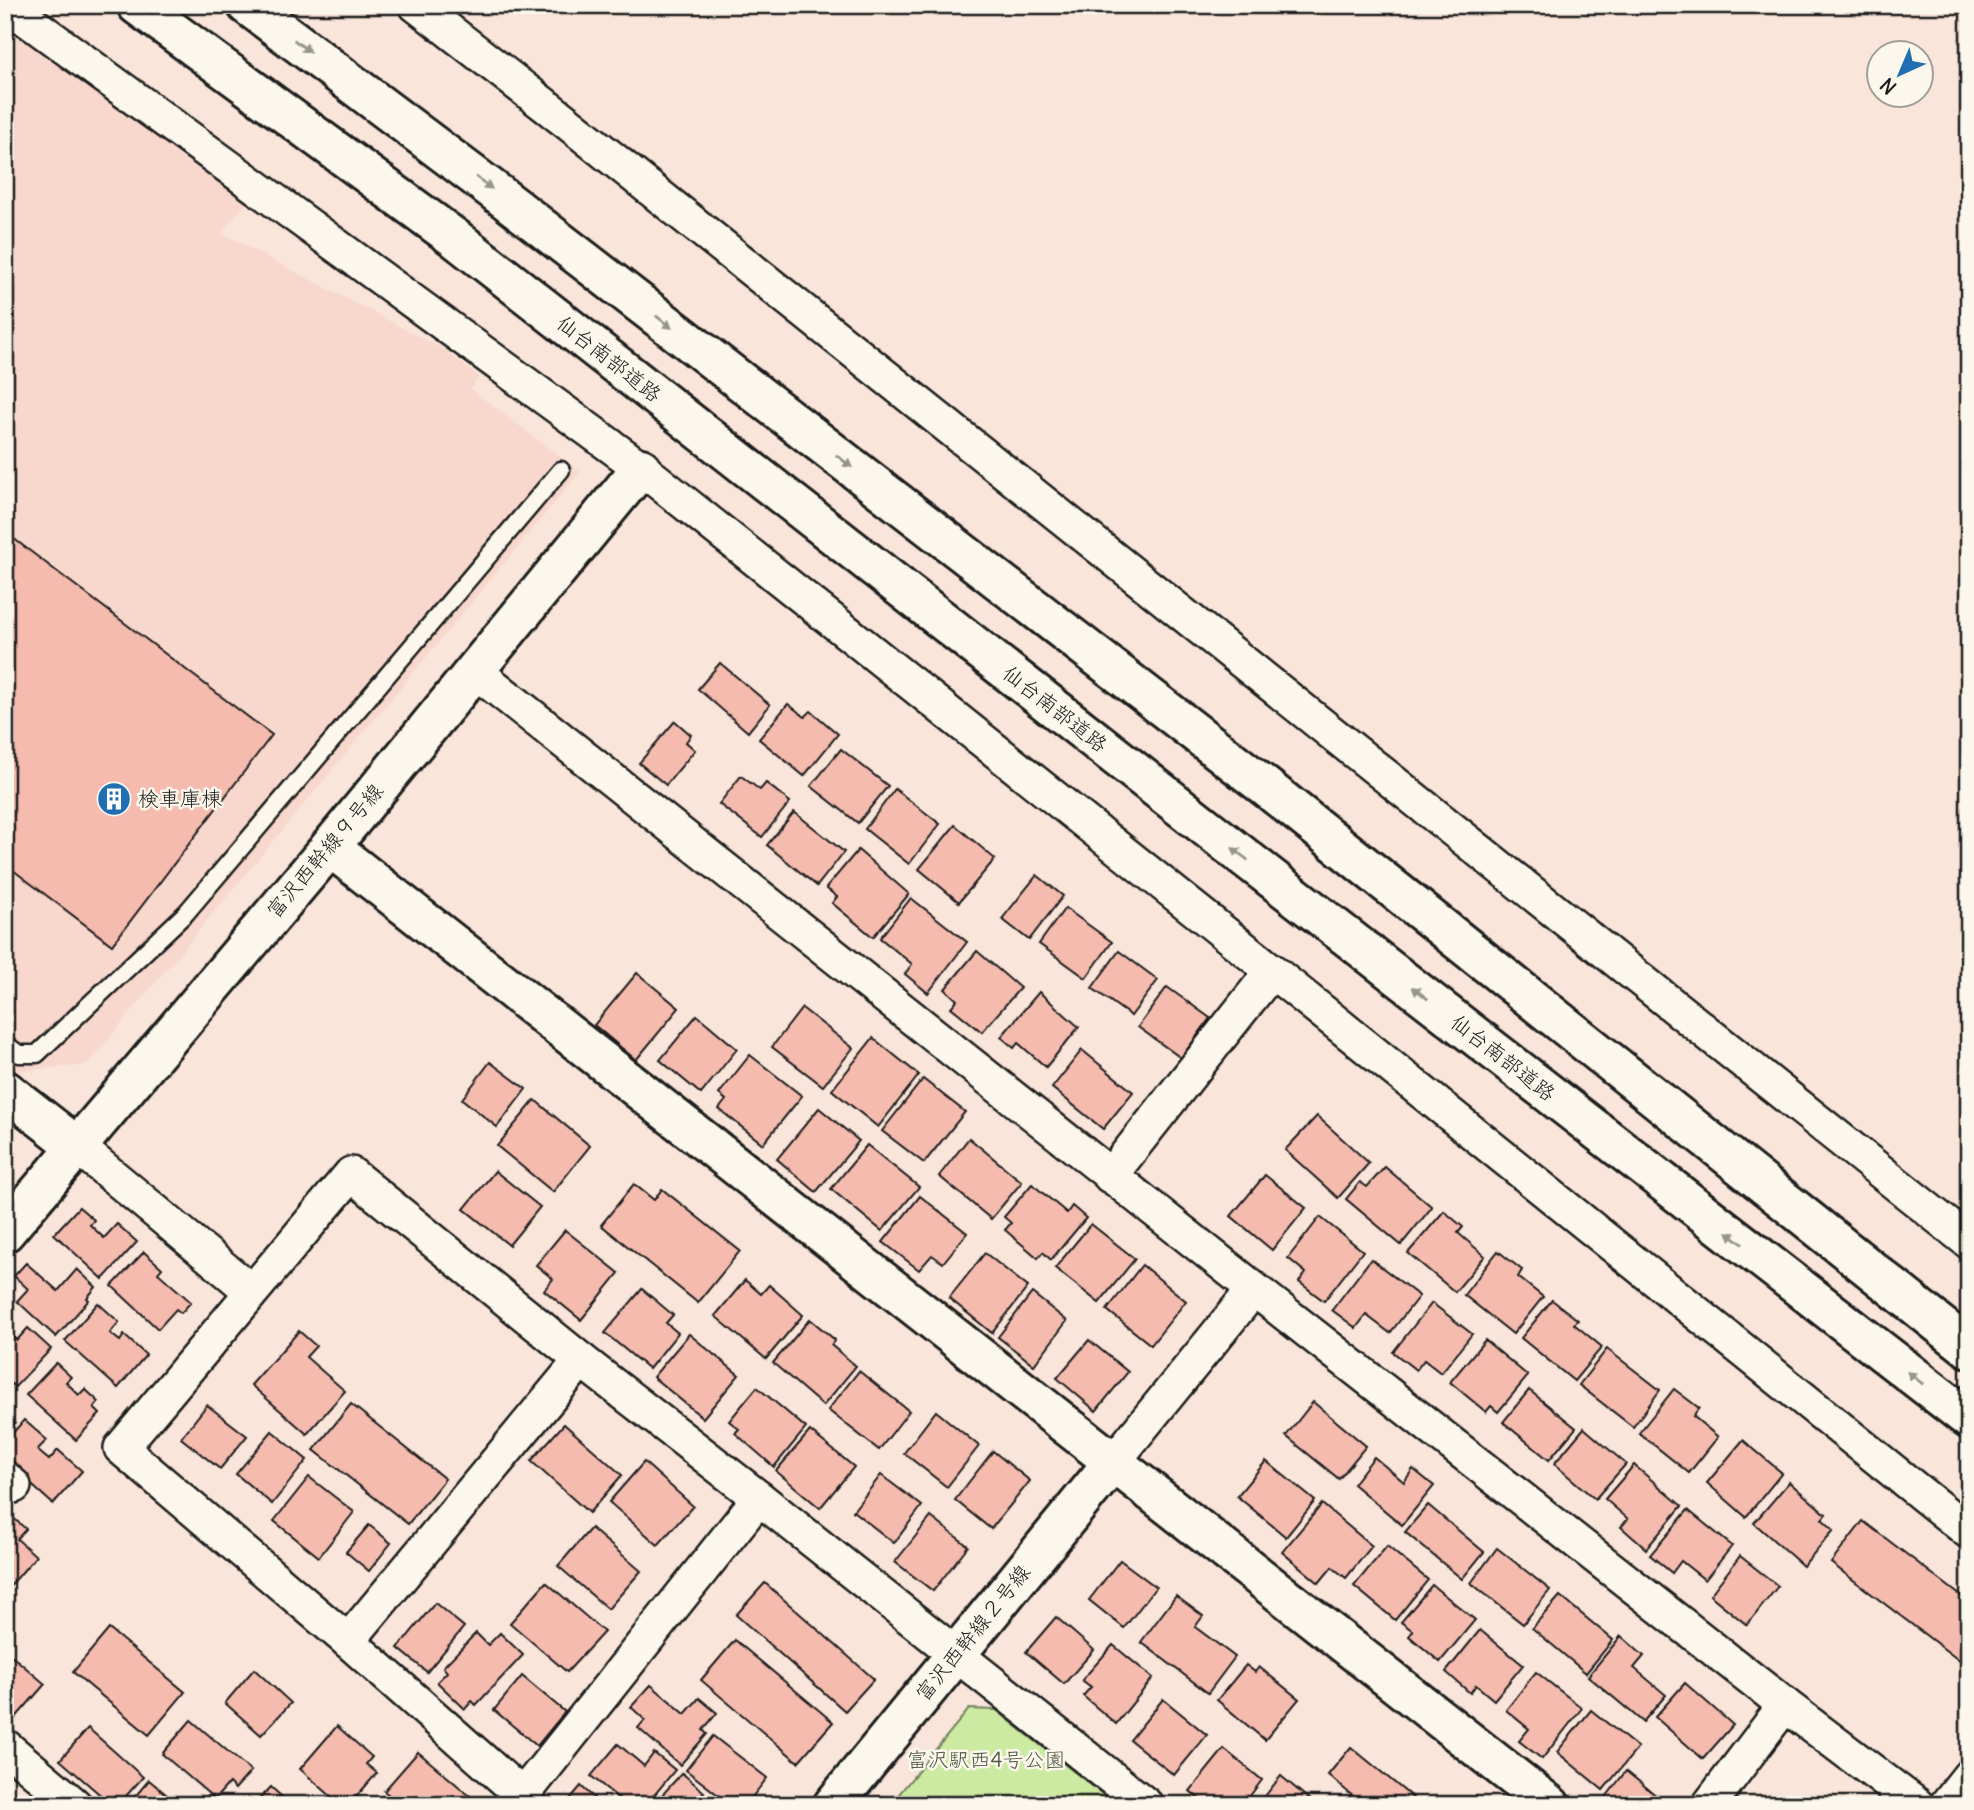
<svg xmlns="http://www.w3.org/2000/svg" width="1974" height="1810" font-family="Delius,'Klee One',sans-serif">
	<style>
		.built { fill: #f8d8cd }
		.green { fill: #cceaa1; stroke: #74835e; stroke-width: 2 }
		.building { fill: #f5bbaf; stroke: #1c1c1c; stroke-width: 2 }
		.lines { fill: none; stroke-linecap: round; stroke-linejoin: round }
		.lane-casing { stroke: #1c1c1c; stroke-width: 21 }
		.street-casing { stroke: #1c1c1c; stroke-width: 38 }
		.secondary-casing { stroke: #1c1c1c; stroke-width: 44 }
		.highway-casing { stroke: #1c1c1c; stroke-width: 44 }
		.lane { stroke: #fbf7ec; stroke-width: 16 }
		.street { stroke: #fbf7ec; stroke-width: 33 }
		.secondary { stroke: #fbf7ec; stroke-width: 38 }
		.highway { stroke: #fbf7ec; stroke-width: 38 }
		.oneway { fill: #97948e }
		.labels { text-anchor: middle; stroke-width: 5; stroke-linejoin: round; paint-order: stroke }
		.street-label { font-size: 21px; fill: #1c1c1c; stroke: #fbf7ec }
		.poi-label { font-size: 21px; fill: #1c1c1c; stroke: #fbf7ec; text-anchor: start }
		.park-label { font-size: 21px; fill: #515a44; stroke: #fbf7ec }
	</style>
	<rect width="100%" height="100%" fill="#f9e5da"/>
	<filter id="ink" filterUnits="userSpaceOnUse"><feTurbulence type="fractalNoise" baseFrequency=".0143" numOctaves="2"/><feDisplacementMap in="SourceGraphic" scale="14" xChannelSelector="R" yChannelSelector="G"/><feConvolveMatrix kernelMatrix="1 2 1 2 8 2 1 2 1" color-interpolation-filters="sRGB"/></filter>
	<g filter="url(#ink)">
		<path class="built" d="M5,21l93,72 149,109 -26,31 224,117 34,27 -8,12 109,83 -493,593 -68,6 -14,-10z"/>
		<path class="green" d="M969,1709l27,1 120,95h-226z"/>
		<g class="building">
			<path d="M5,532l267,203 -160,210 -107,-81z"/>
			<path d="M720,663l50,42 -22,27 -50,-43z"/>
			<path d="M788,704l17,13 6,-6 27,23 -34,42 -45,-37z"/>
			<path d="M675,721l16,14 -5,7 9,8 -29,35 -27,-22z"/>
			<path d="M841,749l47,37 -30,37 -47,-37z"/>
			<path d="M741,776l19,14 6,-7 24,19 -28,35 -43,-33z"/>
			<path d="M895,789l45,35 -31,40 -44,-35z"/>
			<path d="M794,812l50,40 -27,34 -50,-41z"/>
			<path d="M955,825l40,34 -36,43 -40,-33z"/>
			<path d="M858,850l51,44 -36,43 -41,-34 5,-6 -11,-9z"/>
			<path d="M1037,875l26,21 -34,44 -27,-21z"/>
			<path d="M911,898l56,44 -39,51 -23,-19 7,-10 -32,-26z"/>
			<path d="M1065,908l47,34 -26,36 -47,-34z"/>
			<path d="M977,951l43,37 -38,44 -31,-25 6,-7 -12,-11z"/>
			<path d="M1119,951l39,29 -27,36 -39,-28z"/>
			<path d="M637,973l42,35 -43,52 -42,-35z"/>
			<path d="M1167,987l43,31 -29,40 -43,-31z"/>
			<path d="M1039,992l40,35 -33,40 -28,-24 -4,5 -13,-11z"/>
			<path d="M802,1008l51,40 -30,38 -51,-39z"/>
			<path d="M697,1015l40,34 -36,45 -41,-34z"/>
			<path d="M873,1038l46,37 -41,52 -46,-37z"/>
			<path d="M1082,1050l51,42 -30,37 -51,-41z"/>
			<path d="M750,1055l52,41 -39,48 -44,-35 7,-9 -7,-6z"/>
			<path d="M490,1062l36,27 -29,38 -35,-28z"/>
			<path d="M923,1079l42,33 -41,51 -42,-32z"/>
			<path d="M535,1100l55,46 -37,46 -56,-46z"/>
			<path d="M819,1108l40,33 -43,51 -39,-33z"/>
			<path d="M1317,1116l52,47 -31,35 -53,-48z"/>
			<path d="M969,1138l53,44 -31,37 -52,-43z"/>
			<path d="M867,1145l52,42 -37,44 -51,-42z"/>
			<path d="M1385,1167l47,40 -31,38 -55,-46 14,-17 7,5z"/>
			<path d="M495,1171l45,36 -31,38 -45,-36z"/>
			<path d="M1265,1175l41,33 -34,42 -41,-34z"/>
			<path d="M634,1184l20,16 8,-11 78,62 -42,52 -97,-78z"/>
			<path d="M1032,1184l35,29 5,-7 14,12 -35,42 -8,-8 -5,6 -33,-28 6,-7 -7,-6z"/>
			<path d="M920,1196l47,37 -24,30 -11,-8 -13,15 -36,-28z"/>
			<path d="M79,1207l15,13 -4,5 14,13 13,-14 20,18 -34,37 -49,-45z"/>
			<path d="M1444,1211l19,16 -5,6 27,23 -30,36 -47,-39z"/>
			<path d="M1320,1217l43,34 -39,50 -25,-19 7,-9 -18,-15z"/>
			<path d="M1091,1224l44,35 -36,44 -44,-35z"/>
			<path d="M565,1230l54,43 -38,47 -37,-30 9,-11 -17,-14z"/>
			<path d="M1498,1251l24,19 -4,7 25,20 -30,37 -49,-39z"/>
			<path d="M144,1252l18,16 -4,5 33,29 -10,11 -5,-4 -18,20 -46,-43z"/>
			<path d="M985,1253l43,34 -36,46 -43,-35z"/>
			<path d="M1371,1259l48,37 -29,37 -24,-18 -10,13 -24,-18z"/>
			<path d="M26,1263l32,28 19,-22 19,18 -9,11 2,2 -33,37 -39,-36 11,-12 -14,-13z"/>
			<path d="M1142,1265l44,36 -35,44 -44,-35z"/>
			<path d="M745,1280l16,14 8,-9 34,30 -37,44 -51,-43z"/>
			<path d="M642,1289l31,26 -7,8 12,10 -29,36 -44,-36z"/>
			<path d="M1032,1293l35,28 -33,44 -36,-28z"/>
			<path d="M1552,1300l26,20 -4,4 28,23 -28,34 -53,-43z"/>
			<path d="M98,1303l21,19 -9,11 10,8 4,-6 22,20 -28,33 -53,-47z"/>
			<path d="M1432,1303l40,31 -31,39 -17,-13 -8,10 -23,-18z"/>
			<path d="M810,1319l25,21 -4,5 25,21 -33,40 -50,-43z"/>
			<path d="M28,1328l23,21 -36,38 -10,-8v-49l12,10z"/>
			<path d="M299,1331l17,15 -10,11 39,34 -38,43 -56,-49z"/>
			<path d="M689,1334l50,41 -36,43 -50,-41z"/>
			<path d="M1089,1340l39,32 -32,39 -39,-33z"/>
			<path d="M1485,1340l43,36 -30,36 -7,-6 -5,6 -36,-30z"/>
			<path d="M1607,1349l53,41 -27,37 -54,-42z"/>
			<path d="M56,1363l15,14 -5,5 13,13 6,-6 14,13 -5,6 6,6 -24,26 -50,-45z"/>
			<path d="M859,1371l50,40 -30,39 -51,-40z"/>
			<path d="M757,1387l49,41 -32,39 -39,-34 4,-4 -10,-8z"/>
			<path d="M1674,1389l25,19 -6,8 25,21 -29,36 -50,-40z"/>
			<path d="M1529,1390l47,38 -27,32 -46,-38z"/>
			<path d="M1313,1402l53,44 -27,33 -53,-43z"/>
			<path d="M351,1404l94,75 -37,45 -94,-74z"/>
			<path d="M207,1405l40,31 -27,33 -39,-31z"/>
			<path d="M936,1411l43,35 -32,41 -43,-34z"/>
			<path d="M5,1415l10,8 -10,10z"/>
			<path d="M24,1420l23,20 -10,10 12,10 9,-10 24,21 -29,33 -48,-43v-19z"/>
			<path d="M564,1424l58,51 -33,38 -58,-52z"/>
			<path d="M1584,1428l42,36 -31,35 -41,-35z"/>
			<path d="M272,1431l35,29 -35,44 -36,-30z"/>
			<path d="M810,1431l44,36 -34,41 -44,-37z"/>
			<path d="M1743,1440l39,33 -36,44 -39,-34z"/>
			<path d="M993,1451l37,30 -39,48 -36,-29z"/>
			<path d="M1374,1457l30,25 9,-13 21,17 -32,39 -49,-41z"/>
			<path d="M1266,1461l49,40 -29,36 -49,-41z"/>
			<path d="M644,1462l49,44 -35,39 -49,-43z"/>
			<path d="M1634,1465l48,41 -36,43 -25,-22 7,-8 -23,-20z"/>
			<path d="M881,1475l41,31 -28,37 -41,-32z"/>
			<path d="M309,1477l45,35 -35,45 -45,-36z"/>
			<path d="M1789,1482l37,32 -4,5 12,11 -31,36 -49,-43z"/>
			<path d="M1322,1504l50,42 -26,32 -14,-11 -13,16 -37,-31z"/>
			<path d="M1428,1505l56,47 -22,27 -57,-47z"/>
			<path d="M1688,1510l44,36 -27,34 -24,-19 -9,12 -22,-18z"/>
			<path d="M11,1516l15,13 -9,10 19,17 -31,36v-69z"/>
			<path d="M931,1517l37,29 -35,45 -38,-29z"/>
			<path d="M1863,1521l106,81v66l-138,-105z"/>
			<path d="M369,1525l22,18 -22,28 -23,-19z"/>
			<path d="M591,1528l50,43 -33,38 -50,-43z"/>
			<path d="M1387,1546l41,34 -33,40 -41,-34z"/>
			<path d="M1497,1548l53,42 -27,34 -52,-41z"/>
			<path d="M1740,1556l38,30 -31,39 -37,-30z"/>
			<path d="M1120,1560l36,27 -32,41 -35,-28z"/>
			<path d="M546,1582l58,50 -37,40 -57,-49z"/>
			<path d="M765,1583l109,96 -29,32 -109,-96z"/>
			<path d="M1432,1585l43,35 -35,42 -31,-26 4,-5 -12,-9z"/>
			<path d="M1176,1596l27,20 -8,11 40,30 -27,36 -67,-51z"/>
			<path d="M1560,1596l53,44 -27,33 -54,-45z"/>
			<path d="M435,1603l29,24 -37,45 -29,-24z"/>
			<path d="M1056,1617l38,33 -30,34 -38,-32z"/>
			<path d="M109,1629l76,63 -36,43 -76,-63z"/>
			<path d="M1480,1630l43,35 -29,35 -18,-15 -6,8 -24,-21z"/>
			<path d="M476,1633l12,12 12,-12 23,22 -47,50 -4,-4 -7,8 -28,-27 10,-10 -4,-5z"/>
			<path d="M1621,1636l23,20 -10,12 32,27 -23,27 -55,-46z"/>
			<path d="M735,1640l98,82 -35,40 -97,-82z"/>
			<path d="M1113,1645l40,33 -37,46 -33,-28 8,-9 -9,-7z"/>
			<path d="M5,1650l40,34 -34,39 -6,-5z"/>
			<path d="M1246,1665l9,7 4,-5 40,32 -34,41 -48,-40z"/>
			<path d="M254,1669l37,34 -30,32 -36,-32z"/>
			<path d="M1536,1672l46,36 -40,51 -23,-18 10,-12 -23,-19z"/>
			<path d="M522,1676l43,36 -28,34 -43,-36z"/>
			<path d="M1685,1683l48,42 -30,34 -48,-42z"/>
			<path d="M651,1685l34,29 14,-16 18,15 -14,17 4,4 -27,31 -42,-37 7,-8 -14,-13z"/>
			<path d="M1163,1699l44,36 -33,40 -44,-35z"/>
			<path d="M1591,1710l47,38 -35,42 -46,-38z"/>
			<path d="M191,1720l60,51 -16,18 -6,-6 -14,16 -53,-45z"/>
			<path d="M337,1726l35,31 -6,7 11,9 -28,32h-8l-41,-36z"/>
			<path d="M88,1728l55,49 -25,28h-6l-52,-45z"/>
			<path d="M713,1736l54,42 -21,27h-15l-45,-35z"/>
			<path d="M618,1744l26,22 10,-13 21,17 -29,35h-19l-36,-29z"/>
			<path d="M1351,1747l62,51 -5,7h-45l-35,-30z"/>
			<path d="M1224,1749l38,31 -19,25h-36l-17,-14z"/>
			<path d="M418,1752l58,49 -3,4h-72l-17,-14z"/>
			<path d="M1626,1771l42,34h-68z"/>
			<path d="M682,1773l22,19 -11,13h-40z"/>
			<path d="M1281,1776l35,29h-58z"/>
			<path d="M149,1780l30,25h-51z"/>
			<path d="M581,1786l13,12 -5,5 2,2h-26z"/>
			<path d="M271,1787l20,18h-37z"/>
		</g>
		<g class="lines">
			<g class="lane-casing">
				<path id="lane" d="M5,1044l14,10h18l149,-141 375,-443"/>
			</g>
			<g class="street-casing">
				<g id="street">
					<path d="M7,5l634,463 631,503 697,561"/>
					<path d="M416,5l152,118 1401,1119"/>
					<path d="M475,671l779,618 531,416 132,100"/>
					<path d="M78,1147l173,144"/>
					<path d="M1110,1176l162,-205"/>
					<path d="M1114,1461l140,-172"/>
					<path d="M5,1478l9,8"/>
					<path d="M348,1641l233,-281"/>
					<path d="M5,1746l70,59"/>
					<path d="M522,1795l-174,-154 -227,-193 230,-274 230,186 178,138"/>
					<path d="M515,1805l244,-307 387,307"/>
					<path d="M1709,1805l76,-100"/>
					<path d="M1946,1805l23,-29"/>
				</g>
			</g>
			<g class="secondary-casing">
				<g id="secondary">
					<path d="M330,847l1220,958"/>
					<path d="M5,1090l73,57"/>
					<path d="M5,1232l325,-385 311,-379"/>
					<path d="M833,1805l281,-344"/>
				</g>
			</g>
			<g class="highway-casing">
				<g id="highway">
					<path d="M137,5l319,234 792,621 721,559"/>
					<path d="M247,5l250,188 770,595 702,560"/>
				</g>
			</g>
			<use href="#lane" class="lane"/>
			<use href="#street" class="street"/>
			<use href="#secondary" class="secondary"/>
			<use href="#highway" class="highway"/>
		</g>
		<defs><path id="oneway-solid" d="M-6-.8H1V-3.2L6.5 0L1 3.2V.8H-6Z" transform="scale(1.75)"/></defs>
		<g class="oneway">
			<use href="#oneway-solid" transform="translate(302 46) rotate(37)"/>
			<use href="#oneway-solid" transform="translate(484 183) rotate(37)"/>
			<use href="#oneway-solid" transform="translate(664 322) rotate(38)"/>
			<use href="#oneway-solid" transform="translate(844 461) rotate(38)"/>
			<use href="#oneway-solid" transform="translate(1240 854) rotate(-142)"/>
			<use href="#oneway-solid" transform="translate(1420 993) rotate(-142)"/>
			<use href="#oneway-solid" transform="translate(1735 1238) rotate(-142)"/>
			<use href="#oneway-solid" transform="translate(1915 1378) rotate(-142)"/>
		</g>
	</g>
	<defs>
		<g id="building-disc" transform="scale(1.75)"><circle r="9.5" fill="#1f6fb2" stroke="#fbf7ec"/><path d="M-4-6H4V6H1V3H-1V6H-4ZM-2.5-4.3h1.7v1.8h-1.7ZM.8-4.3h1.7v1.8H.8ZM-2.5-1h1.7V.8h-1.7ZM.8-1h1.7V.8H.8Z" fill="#fff"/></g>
	</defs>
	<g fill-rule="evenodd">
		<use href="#building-disc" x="114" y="799"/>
	</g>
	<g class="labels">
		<g class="street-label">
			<text transform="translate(609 359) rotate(38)" y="7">仙台南部道路</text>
			<text transform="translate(1055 709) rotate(38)" y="7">仙台南部道路</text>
			<text transform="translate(325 851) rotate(-50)" y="7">富沢西幹線９号線</text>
			<text transform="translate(1503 1058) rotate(38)" y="7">仙台南部道路</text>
			<text transform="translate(973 1633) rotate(-51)" y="7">富沢西幹線２号線</text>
		</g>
		<g class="poi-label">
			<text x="138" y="806">検車庫棟</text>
		</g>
		<g class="park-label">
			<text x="986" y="1767">富沢駅西4号公園</text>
		</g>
	</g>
	<rect width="1974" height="1810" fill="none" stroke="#fbf7ec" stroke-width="28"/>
	<rect x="14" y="14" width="1946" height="1782" fill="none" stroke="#1c1c1c" stroke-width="2.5" filter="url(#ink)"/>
	<g transform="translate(1900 74) rotate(224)"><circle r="33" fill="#fbf7ec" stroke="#a29f99" stroke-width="2"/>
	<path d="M0-5L12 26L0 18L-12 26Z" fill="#1f6fb2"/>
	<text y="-10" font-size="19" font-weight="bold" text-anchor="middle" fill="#1c1c1c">N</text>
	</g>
</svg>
